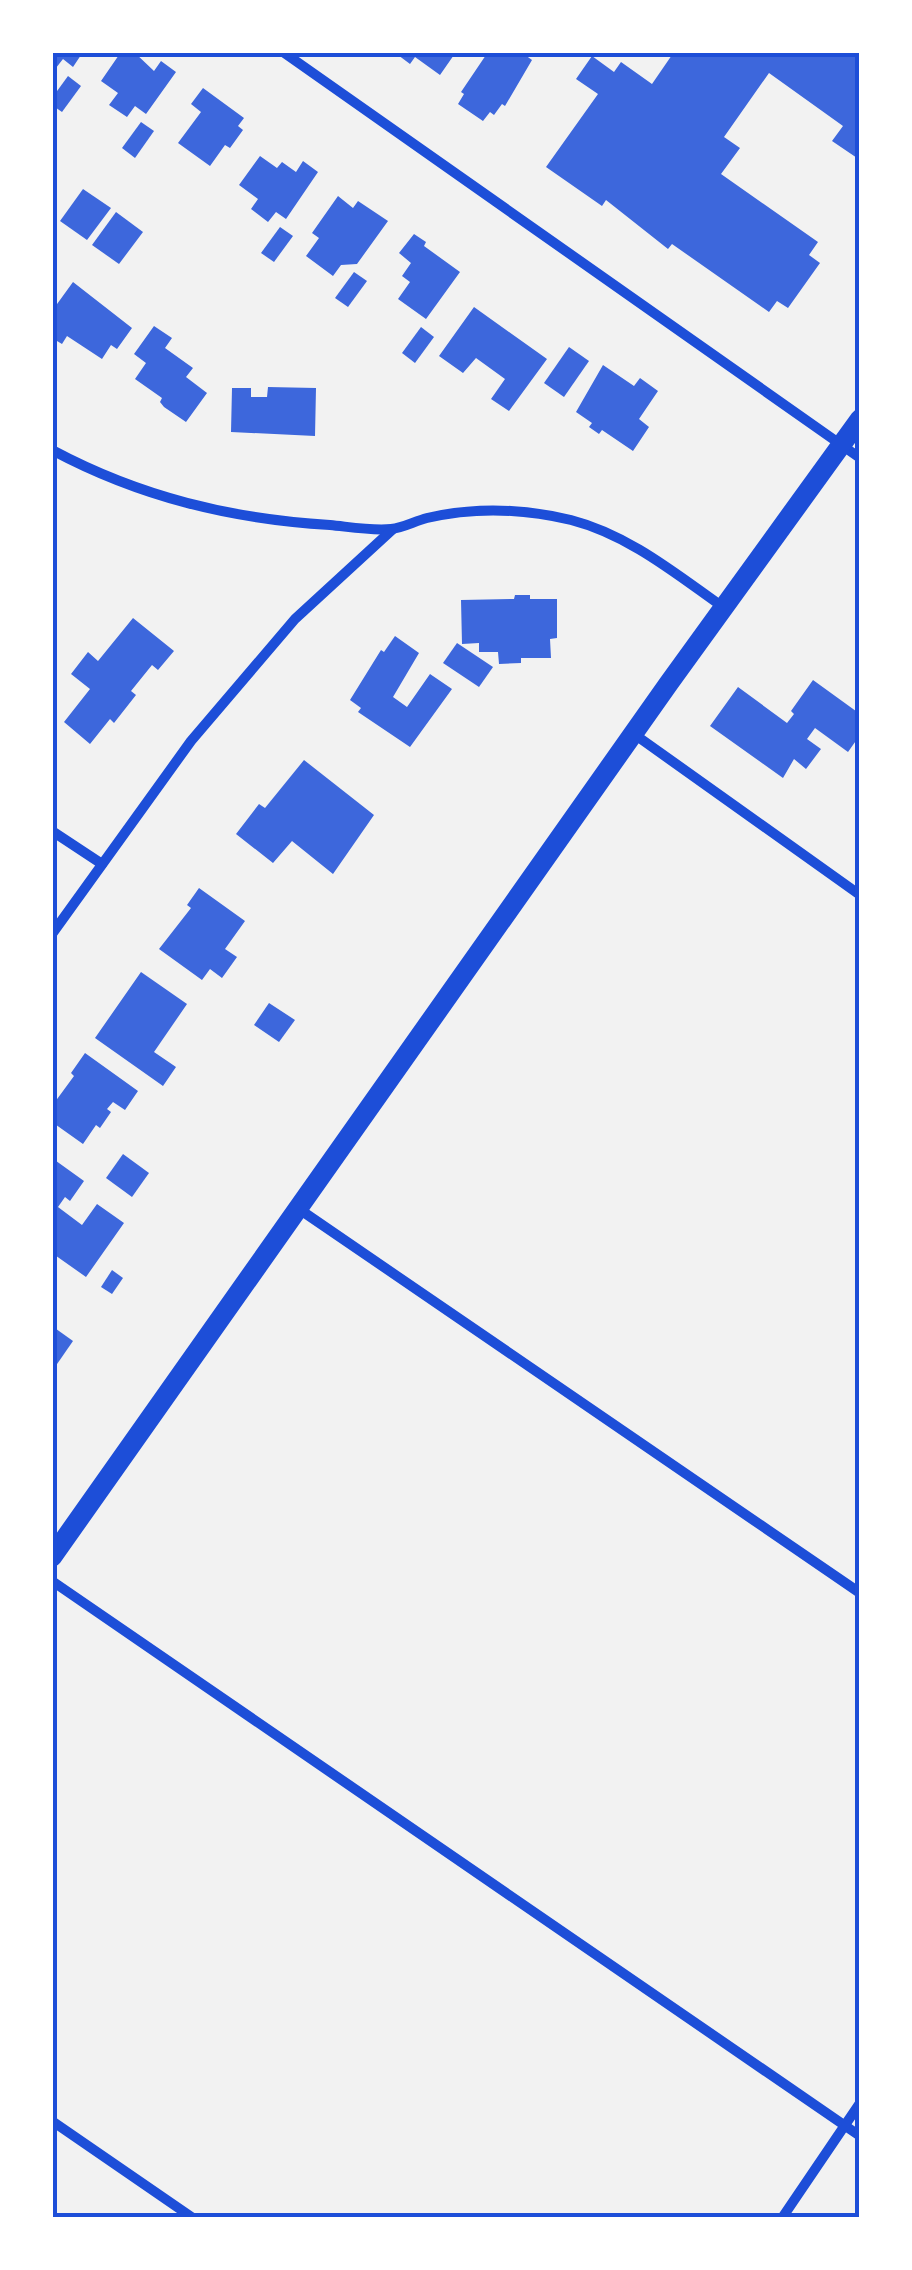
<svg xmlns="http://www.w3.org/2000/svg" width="912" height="2270" font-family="'Space Grotesk',sans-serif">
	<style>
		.building { fill: #3d67dc }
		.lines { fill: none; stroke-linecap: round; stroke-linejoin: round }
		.minor { stroke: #1d4ed8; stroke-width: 10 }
		.secondary { stroke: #1d4ed8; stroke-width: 20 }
		.neatline { fill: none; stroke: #1d4ed8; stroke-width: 4 }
	</style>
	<rect width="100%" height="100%" fill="#f2f2f2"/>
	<g class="building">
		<path d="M52,52h31l-10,15 -10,-8 -11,14z"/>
		<path d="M121,52h13l20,19 7,-10 15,11 -30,42 -11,-8 -8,11 -18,-12 9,-12 -17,-12z"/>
		<path d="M394,52h62l-16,23 -25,-18 -5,7z"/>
		<path d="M488,52h33l11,8 -27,46 -3,-2 -8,11 -4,-3 -7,9 -25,-17 6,-10 -3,-2z"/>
		<path d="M674,52h186v108l-28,-19 11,-15 -74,-53 -45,64 16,11 -19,26 97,68 -9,13 11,8 -32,45 -11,-7 -8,11 -97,-68 -4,5 -62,-49 -4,6 -56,-39 52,-73 -22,-15 16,-23 22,16 7,-10 31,22z"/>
		<path d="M68,76l13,10 -19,26 -10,-7v-7z"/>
		<path d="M203,88l41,30 -6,8 5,4 -13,18 -5,-3 -15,21 -32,-23 23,-31 -10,-8z"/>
		<path d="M141,122l13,9 -19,27 -13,-10z"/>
		<path d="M260,156l17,12 5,-6 14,10 7,-11 15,11 -32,47 -10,-7 -8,10 -17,-13 7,-10 -19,-14z"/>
		<path d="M83,189l28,19 -24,32 -27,-19z"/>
		<path d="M338,196l15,12 5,-7 30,20 -31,43 -16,1 -8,11 -27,-20 13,-18 -7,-5z"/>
		<path d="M116,212l27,20 -24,32 -27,-19z"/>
		<path d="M280,227l13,9 -19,26 -13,-9z"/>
		<path d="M414,234l12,8 -2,4 36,26 -34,47 -28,-20 12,-17 -8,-6 9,-13 -12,-10z"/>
		<path d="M354,272l13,9 -19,26 -13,-9z"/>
		<path d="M73,282l59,46 -15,21 -6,-4 -9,14 -35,-23 -5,8 -10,-6v-27z"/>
		<path d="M474,307l73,52 -38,52 -18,-12 14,-20 -29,-21 -13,15 -24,-17z"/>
		<path d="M154,326l18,12 -7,10 28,20 -7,9 21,16 -21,29 -22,-15 -4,-5 2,-4 -27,-19 11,-16 -12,-9z"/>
		<path d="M421,327l13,10 -19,26 -13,-10z"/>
		<path d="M569,347l20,14 -25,36 -20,-14z"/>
		<path d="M603,365l31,21 6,-8 18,13 -19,28 10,8 -16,24 -31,-21 -3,4 -10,-7 3,-4 -16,-11z"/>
		<path d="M268,387l48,1 -1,48 -84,-4 1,-44h19v9h16z"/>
		<path d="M515,595h15v4h27v39l-7,1 1,19h-30v5l-22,1 -1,-12h-19v-9l-17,1 -1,-44 53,-1z"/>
		<path d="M133,618l41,33 -16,19 -6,-5 -21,26 5,4 -22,28 -4,-4 -20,25 -26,-22 26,-33 -19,-15 17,-22 10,9z"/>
		<path d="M395,636l24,17 -26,44 14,10 23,-33 22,15 -42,58 -52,-35 3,-4 -11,-8 31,-50 3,2z"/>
		<path d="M457,643l36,24 -14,20 -36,-24z"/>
		<path d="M813,680l47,34v21l-12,17 -33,-24 -8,11 14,10 -15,20 -12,-10 -11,19 -73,-52 28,-39 49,36 7,-9 -3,-3z"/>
		<path d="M304,760l70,55 -41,59 -41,-33 -19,22 -37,-29 23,-30 6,4z"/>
		<path d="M199,888l46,33 -20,28 12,8 -15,21 -12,-9 -8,11 -43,-31 32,-41 -4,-3z"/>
		<path d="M141,972l46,32 -33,48 22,15 -13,19 -68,-48z"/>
		<path d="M269,1003l26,17 -16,22 -25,-17z"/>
		<path d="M85,1053l53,38 -13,19 -12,-8 -6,7 4,3 -11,16 -4,-3 -13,19 -31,-22v-16l22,-30 -3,-3z"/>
		<path d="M123,1154l26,19 -17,24 -26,-19z"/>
		<path d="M52,1158l32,23 -14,20 -5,-4 -7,10 24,18 15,-21 27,19 -38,54 -34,-24z"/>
		<path d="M112,1270l11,8 -11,16 -11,-7z"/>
		<path d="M52,1326l21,15 -18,26 -3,-2z"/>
	</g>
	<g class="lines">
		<g class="minor">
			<path d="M283,52l577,406"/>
			<path d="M52,450c88,47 179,69 278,75 20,2 42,6 61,4 12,-1 24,-8 36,-11 47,-11 98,-9 144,2 58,15 105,54 152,87"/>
			<path d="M634,734l226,161"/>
			<path d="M52,831l50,33"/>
			<path d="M52,934l139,-193 104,-122 98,-90"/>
			<path d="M299,1209l561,384"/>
			<path d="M52,1581l808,555"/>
			<path d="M52,2121l141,97"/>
			<path d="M782,2218l78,-115"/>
		</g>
		<path class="secondary" d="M52,1557l617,-874 191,-264"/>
	</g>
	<rect width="912" height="2270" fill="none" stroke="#ffffff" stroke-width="110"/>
	<rect x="55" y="55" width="802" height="2160" class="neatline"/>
</svg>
